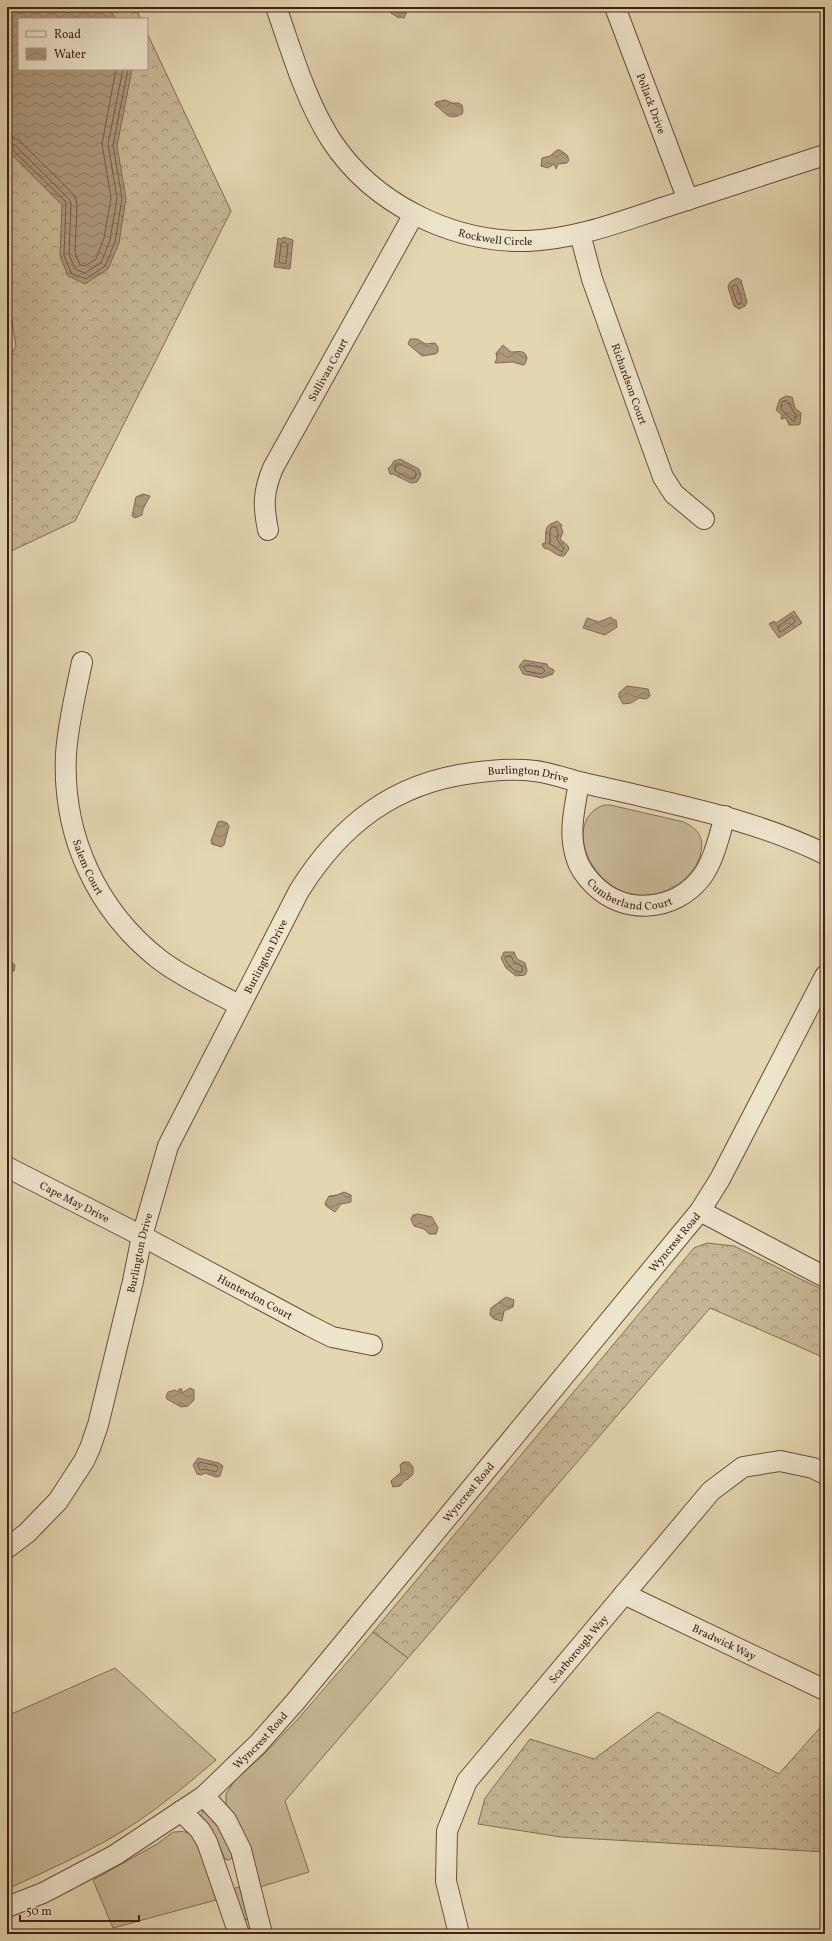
<svg xmlns="http://www.w3.org/2000/svg" width="832" height="1941" font-family="Vollkorn,serif">
	<style>
		.grass { fill: #c7b796; stroke: #846c55 }
		.forest { fill: url(#forest-crowns); stroke: #846c55 }
		.water { fill: url(#water-waves); stroke: #816852 }
		.lines { fill: none; stroke-linecap: round; stroke-linejoin: round }
		.shore { stroke: #765c48; stroke-width: 1 }
		.minor-casing { stroke: #694e3b; stroke-width: 22 }
		.minor { stroke: #ede4cc; stroke-width: 20 }
		.labels { text-anchor: middle; stroke-width: 3; stroke-linejoin: round; paint-order: stroke }
		.street-label { font-size: 11px; fill: #402014; stroke: #ede4cc }
	</style>
	<defs>
		<pattern id="forest-crowns" width="20" height="18" patternUnits="userSpaceOnUse"><rect width="20" height="18" fill="#c7b796"/><path d="M2 6a3 3 0 1 1 6 0M12 15a3 3 0 1 1 6 0" fill="none" stroke="#a39479"/></pattern>
		<pattern id="water-waves" width="16" height="10" patternUnits="userSpaceOnUse"><rect width="16" height="10" fill="#ac987c"/><path d="M0 5q4-4 8 0t8 0" fill="none" stroke="#8d7c64"/></pattern>
	</defs>
	<rect width="100%" height="100%" fill="#e3d6b1"/>
	<filter id="stains"><feTurbulence type="fractalNoise" baseFrequency=".005" numOctaves="4"/><feColorMatrix values="0 0 0 0 .2 0 0 0 0 .09 0 0 0 0 .02 0 0 0 .5 -.17"/></filter>
	<radialGradient id="worn" r=".72"><stop offset=".6" stop-color="#630" stop-opacity="0"/><stop offset="1" stop-color="#630" stop-opacity=".3"/></radialGradient>
	<g class="grass">
		<path d="M604,805h6l74,17c15,8 21,16 16,34 -4,13 -15,25 -27,31 -68,38 -121,-64 -69,-82z"/>
		<path d="M373,1632l35,26 -123,143 24,71 -49,15 -34,-80v-13l9,-14 27,-24 36,-37z"/>
		<path d="M115,1668l101,92c-26,22 -51,43 -79,62 -41,27 -86,47 -130,67v-173z"/>
		<path d="M203,1811c15,6 25,30 29,45l-1,3 -3,1 -3,-1 -11,-25 -13,-18z"/>
		<path d="M173,1832c4,0 9,-1 13,0 19,6 25,51 30,68l-103,28 -20,-48 64,-36z"/>
		<path d="M239,1887l2,2 7,30 -5,1 -11,-31z"/>
	</g>
	<g class="forest">
		<path d="M7,7h128l6,12h-122v50h128v-36l84,178 -156,310 -68,32v-194l9,-12 -9,-59z"/>
		<path d="M707,1243l27,3 91,45v67l-115,-50 -302,350 -35,-26 321,-384z"/>
		<path d="M658,1712l121,62 46,-52v130l-264,-15 -83,-13 7,-26 45,-59 64,20z"/>
	</g>
	<g class="water">
		<path d="M7,7h101l8,12h-97v50h113l-15,77 9,52 -7,45 -11,26 -23,15 -17,-8 -8,-20 2,-51 -55,-55z"/>
		<path d="M394,7h15l-5,11 -4,-1 -1,1 -8,-5z"/>
		<path d="M445,100l7,3h7l3,2 1,6 -1,3c-15,8 -17,-3 -27,-9l1,-3z"/>
		<path d="M557,150h3l7,5 2,5 -2,3 -9,1 -2,5 -2,-5 -6,4 -7,-2 1,-8 8,-2z"/>
		<path d="M283,237l10,3 -3,29 -16,-2 4,-29 4,1z"/>
		<path d="M737,278l4,2 6,22 -2,4 -6,3 -5,-3 -6,-19 2,-5z"/>
		<path d="M410,339h7l9,5 9,-1 3,4v5l-3,2 -13,2 -14,-12z"/>
		<path d="M503,345l8,7c7,0 14,-3 16,6l-2,6 -2,1 -10,-3 -18,1 2,-5 -1,-5z"/>
		<path d="M786,396l6,1 3,11 6,5 -1,11 -2,1h-9l-3,-7 -5,1 1,-4 -6,-5 4,-11z"/>
		<path d="M400,459l19,10 2,6 -4,7 -6,1 -18,-9h-3l-2,-6 3,-2 3,-5z"/>
		<path d="M143,494l7,2 -7,13 -1,6 -7,3 -3,-2 4,-19z"/>
		<path d="M557,521l5,4 -1,2 2,5 -3,7 8,7 1,3 -5,7c-8,1 -12,-7 -20,-8l-2,-4 3,-1c2,-6 -2,-16 6,-19 2,-1 4,-2 6,-3z"/>
		<path d="M794,611l8,12 -23,15 -10,-14 5,-3 2,2z"/>
		<path d="M611,617l2,3h3l1,7 -12,8 -22,-7 4,-10 12,4z"/>
		<path d="M524,660l23,4 1,3 6,3 -1,4 -11,4 -19,-4 -4,-8z"/>
		<path d="M627,686l21,3 2,7 -4,3 -7,-1 -8,5 -8,1 -4,-7v-4z"/>
		<path d="M221,821l6,2 2,3 -5,19 -3,2 -9,-3 -1,-3 7,-19z"/>
		<path d="M7,950l1,8 7,7 -1,6 -7,-1z"/>
		<path d="M504,952h10l3,7 8,4 2,8 -2,4 -9,1 -10,-8 -5,-10z"/>
		<path d="M344,1192l7,3v7l-10,2 -6,8 -9,-6 -1,-3 4,-7 8,-1z"/>
		<path d="M418,1214l14,3 6,11 -2,6h-7l-5,-5 -10,-3 -3,-7 2,-4z"/>
		<path d="M506,1297l8,3 -1,7 -9,4 -2,10 -8,-2 -4,-4 1,-7z"/>
		<path d="M190,1388l4,2v10l-6,6 -7,1 -14,-8 -1,-2 2,-5 7,-2 3,2 1,-3h3v4z"/>
		<path d="M198,1458l21,5 4,3 -3,10 -4,1 -11,-4 -4,2 -4,-1 -4,-9z"/>
		<path d="M403,1462h6l4,5v7l-5,5 -4,2 -4,5 -7,1 -2,-6 10,-9 -1,-7z"/>
	</g>
	<g class="lines">
		<g class="shore">
			<path d="M7,136l12,4 56,56 2,9 -2,48 5,12 5,1 11,-7 8,-21 7,-40 -9,-54 14,-75"/>
			<path d="M7,142l8,3 55,55 1,5 -2,49 6,15 10,4 16,-10 9,-23 7,-42 -9,-54 15,-75"/>
			<path d="M7,147l4,1 55,54 -2,53 7,18 15,6 19,-13 10,-24 7,-44 -9,-53 15,-76"/>
			<path d="M285,242l3,3 -2,18 -2,1 -5,-2 2,-18z"/>
			<path d="M735,285l2,1 5,15 -3,4 -2,-2 -5,-15z"/>
			<path d="M787,401l9,14 -2,7 -13,-13 1,-7z"/>
			<path d="M396,464h4l15,7 1,3 -1,4 -4,1 -16,-8z"/>
			<path d="M552,527h4l2,5 -1,8 7,8 -2,4 -12,-8v-13z"/>
			<path d="M792,617l3,3v2l-14,10 -2,-1 -1,-4z"/>
			<path d="M527,665l16,3 2,3 -4,3 -15,-3 -2,-4z"/>
			<path d="M507,956h4l3,6 8,4v6c-8,1 -14,-7 -17,-13z"/>
			<path d="M200,1462l17,4 1,4 -2,2 -10,-3 -6,1 -2,-4z"/>
		</g>
		<g class="minor-casing">
			<g id="minor">
				<path id="s1" d="M276,7c16,45 29,92 55,133 42,64 121,103 197,101 48,-2 92,-19 137,-34 53,-17 106,-35 160,-52"/>
				<path id="s2" d="M615,7l73,193"/>
				<path id="s3" d="M580,234l12,45 71,198 11,17 30,25"/>
				<path id="s4" d="M268,530c-5,-25 -5,-38 5,-62l141,-254"/>
				<path id="s5" d="M82,662c-6,30 -14,61 -16,92 -4,81 30,156 94,206 24,18 53,31 79,45"/>
				<path id="s6" d="M579,782c-4,25 -11,50 -3,75 3,11 10,20 18,28 30,30 80,27 107,-7 13,-17 18,-42 24,-62"/>
				<path id="s7" d="M7,1167l135,69 168,90 22,11 40,8"/>
				<path d="M700,1211l125,66"/>
				<path id="s8" d="M7,1548l20,-15 31,-32 26,-40 6,-13 8,-23 35,-144 9,-45 26,-90 131,-255c41,-66 95,-108 173,-118 21,-3 42,-5 63,-2 15,2 30,7 44,11 21,5 41,9 62,14 64,15 124,29 184,58"/>
				<path id="s9" d="M624,1594l201,96"/>
				<path d="M204,1796l22,24 15,30 21,84"/>
				<path d="M181,1811l19,19 7,12 32,92"/>
				<path id="s10" d="M7,1907l36,-14 72,-38 89,-59 54,-52 37,-42 405,-491 20,-32 105,-203"/>
				<path id="s11" d="M459,1934l-13,-53 1,-50 20,-50 244,-290 32,-24 37,-6 33,7 12,6"/>
			</g>
		</g>
		<use href="#minor" class="minor"/>
	</g>
	<g class="labels">
		<g class="street-label">
			<text dy="4" stroke="none"><textPath href="#s2" startOffset="103">Pollack Drive</textPath></text>
			<text dy="4" stroke="none"><textPath href="#s1" startOffset="342">Rockwell Circle</textPath></text>
			<text dy="4" stroke="none"><textPath href="#s4" startOffset="176">Sullivan Court</textPath></text>
			<text dy="4" stroke="none"><textPath href="#s3" startOffset="158">Richardson Court</textPath></text>
			<text dy="4" stroke="none"><textPath href="#s8" startOffset="1004">Burlington Drive</textPath></text>
			<text dy="4" stroke="none"><textPath href="#s5" startOffset="210">Salem Court</textPath></text>
			<text dy="4" stroke="none"><textPath href="#s6" startOffset="148">Cumberland Court</textPath></text>
			<text dy="4" stroke="none"><textPath href="#s8" startOffset="657">Burlington Drive</textPath></text>
			<text dy="4" stroke="none"><textPath href="#s7" startOffset="76">Cape May Drive</textPath></text>
			<text dy="4" stroke="none"><textPath href="#s10" startOffset="954">Wyncrest Road</textPath></text>
			<text dy="4" stroke="none"><textPath href="#s8" startOffset="333">Burlington Drive</textPath></text>
			<text dy="4" stroke="none"><textPath href="#s7" startOffset="280">Hunterdon Court</textPath></text>
			<text dy="4" stroke="none"><textPath href="#s10" startOffset="630">Wyncrest Road</textPath></text>
			<text dy="4" stroke="none"><textPath href="#s9" startOffset="111">Bradwick Way</textPath></text>
			<text dy="4" stroke="none"><textPath href="#s11" startOffset="331">Scarborough Way</textPath></text>
			<text dy="4" stroke="none"><textPath href="#s10" startOffset="306">Wyncrest Road</textPath></text>
		</g>
	</g>
	<rect width="832" height="1941" fill="none" stroke="#e3d6b1" stroke-width="24"/>
	<rect x="8" y="8" width="816" height="1925" fill="none" stroke="#402014" stroke-width="2"/>
	<rect x="12" y="12" width="808" height="1917" fill="none" stroke="#402014"/>
	<rect x="18" y="18" width="130" height="52" fill="#ede4cc" stroke="#a89682"/>
	<rect x="26" y="31" width="20" height="6" fill="#ede4cc" stroke="#a89682"/>
	<text x="54" y="38" font-size="12" fill="#402014">Road</text>
	<rect x="26" y="48" width="20" height="12" fill="url(#water-waves)" stroke="#a89682"/>
	<text x="54" y="58" font-size="12" fill="#402014">Water</text>
	<path d="M20 1915v6h119v-6" fill="none" stroke="#402014" stroke-width="2"/>
	<text x="26" y="1915" font-size="12" fill="#402014" stroke="#ede4cc" stroke-width="3" paint-order="stroke">50 m</text>
	<rect width="100%" height="100%" filter="url(#stains)"/>
	<rect width="100%" height="100%" fill="url(#worn)"/>
</svg>
